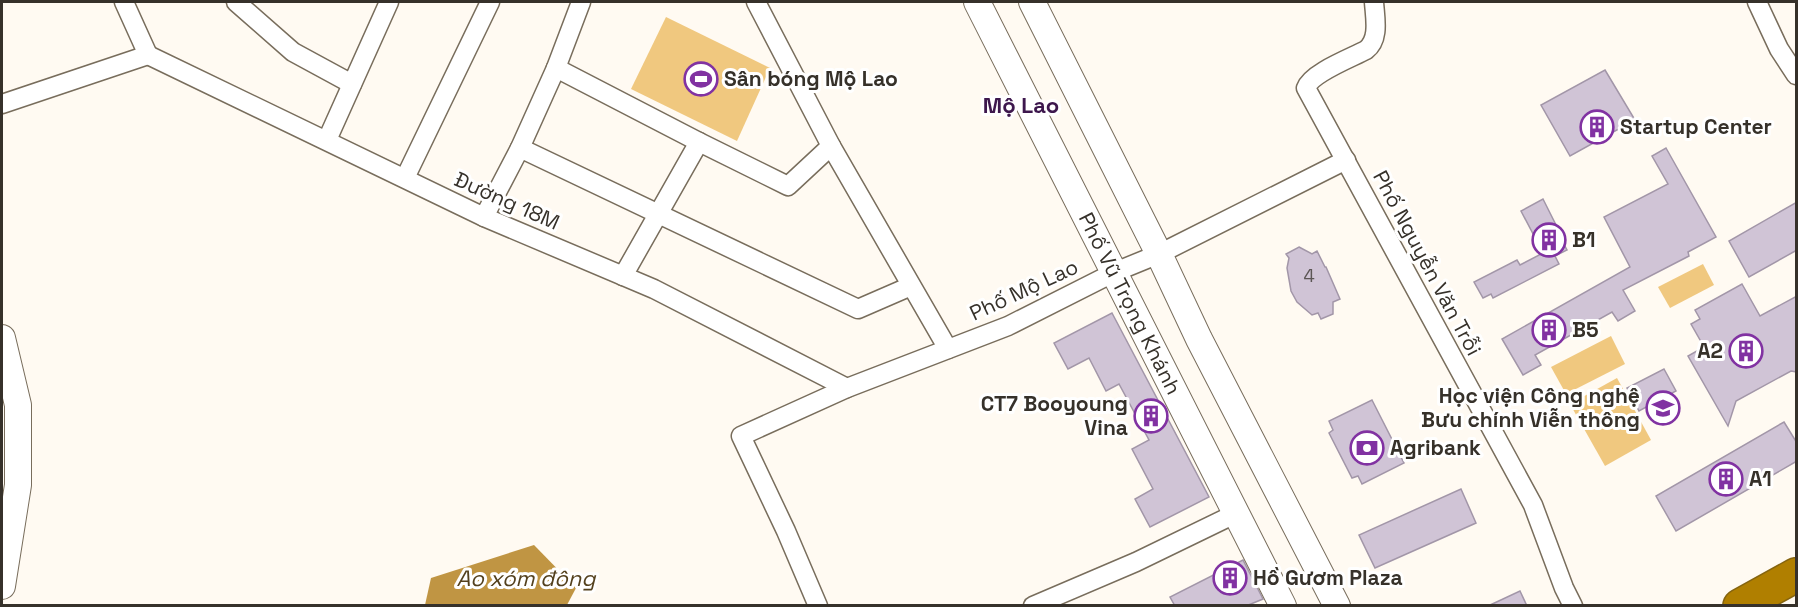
<svg xmlns="http://www.w3.org/2000/svg" width="1798" height="607" font-family="'Space Grotesk',sans-serif">
	<style>
		.green { fill: #f0c87f }
		.water { fill: #c09543 }
		.building { fill: #d0c4d6; stroke: #a296a8; stroke-width: 1.5 }
		.lines { fill: none; stroke-linecap: round; stroke-linejoin: round }
		.street-casing { stroke: #786d5c; stroke-width: 21 }
		.secondary-casing { stroke: #786d5c; stroke-width: 28 }
		.highway-casing { stroke: #85640f; stroke-width: 36 }
		.street { stroke: #fff; stroke-width: 18 }
		.secondary { stroke: #fff; stroke-width: 26 }
		.highway { stroke: #b07f00; stroke-width: 33 }
		.labels { text-anchor: middle; stroke-width: 6; stroke-linejoin: round; paint-order: stroke }
		.number-label { font-size: 18px; fill: #5c5655 }
		.poi-label { font-size: 21px; font-weight: bold; fill: #36312a; stroke: #fff; text-anchor: start }
		.street-label { font-size: 21px; fill: #36312a; stroke: #fff }
		.neighbourhood-label { font-size: 22px; font-weight: bold; fill: #3d174d; stroke: #fff }
		.water-label { font-size: 22px; font-style: italic; fill: #54411e; stroke: #fff }
	</style>
	<rect width="100%" height="100%" fill="#fffaf2"/>
	<g class="green">
		<path d="M666,17l104,51 -33,73 -106,-52z"/>
		<path d="M1703,264l11,21 -44,23 -12,-21z"/>
		<path d="M1611,336l14,28 -59,30 -15,-27z"/>
		<path d="M1617,378l34,62 -46,26 -35,-62z"/>
	</g>
	<path class="water" d="M534,545l42,43 -9,17h-142l6,-27z"/>
	<g class="building">
		<path d="M1605,70l30,50 -65,36 -29,-51z"/>
		<path d="M1666,148l50,89 -28,15 1,4 -66,34 12,21 -17,10 -6,-9 -77,43 6,10 -18,10 -21,-36 128,-72 -26,-50 64,-33 -16,-28z"/>
		<path d="M1543,199l15,30 -2,1 11,20 -12,6 4,8 -66,34 -2,-4 -8,4 -9,-16 43,-22 3,5 23,-12 -22,-42z"/>
		<path d="M1797,202v48l-48,27 -20,-36z"/>
		<path d="M1299,247l13,7 5,-3 8,16h1l14,32 -7,3v12l-12,5 -3,-6 -6,2 -15,-13 -6,-11 -4,-23 2,-10 -3,-4z"/>
		<path d="M1742,284l18,32 37,-20v76l-6,-1 -55,30 -8,25 -40,-70 16,-9 -13,-23 9,-5 -5,-9z"/>
		<path d="M1112,313l97,184 -59,30 -15,-28 18,-10 -21,-40 17,-9 -30,-56 -13,7 -17,-33 -21,11 -14,-26z"/>
		<path d="M1664,369l12,22 -37,20 -12,-23z"/>
		<path d="M1372,400l32,63 -42,21 -4,-8 -6,2 -23,-45 4,-3 -4,-9z"/>
		<path d="M1784,422l13,21v18l-121,70 -20,-35z"/>
		<path d="M1461,489l15,34 -101,45 -16,-33z"/>
		<path d="M1243,560l20,39 -17,7h-71l-5,-9z"/>
		<path d="M1520,591l7,15h-39z"/>
	</g>
	<g class="lines">
		<g class="street-casing">
			<g id="street">
				<path d="M124,2l24,53"/>
				<path d="M236,2l57,50 59,32"/>
				<path d="M756,2l75,144 117,203"/>
				<path d="M1374,2c1,16 6,37 -8,48 -15,8 -55,23 -60,38l227,417 31,83 9,18"/>
				<path d="M1757,2l22,47 17,26"/>
				<path d="M148,55l336,162 170,72 193,99"/>
				<path d="M556,68l143,74 89,44 43,-40"/>
				<path d="M2,104l146,-49"/>
				<path d="M327,140l62,-138"/>
				<path d="M520,148l338,161 53,-23"/>
				<path d="M405,178l85,-176"/>
				<path d="M484,217l36,-69 36,-80 25,-66"/>
				<path d="M623,276l76,-134"/>
				<path d="M818,606l-32,-75 -45,-95 106,-48 161,-62 107,-54 44,-18 187,-94"/>
				<path d="M1033,606l103,-44 101,-49"/>
			</g>
		</g>
		<g class="secondary-casing">
			<g id="secondary">
				<path id="s1" d="M977,2l306,604"/>
				<path d="M1032,2l127,252 40,85 138,267"/>
				<path d="M2,338l16,67v80l-16,101"/>
			</g>
		</g>
		<g class="highway-casing">
			<path id="highway" d="M1740,606l56,-31"/>
		</g>
		<use href="#street" class="street"/>
		<use href="#secondary" class="secondary"/>
		<use href="#highway" class="highway"/>
	</g>
	<defs>
		<g id="stadium-ring" transform="scale(1.725)"><circle r="9.5" fill="#fff" stroke="#8132a2" stroke-width="1.5"/><path d="M0-5a6.5 5 0 1 0 0 10a6.5 5 0 1 0 0-10ZM-3.5-1.8h7v3.6h-7Z" fill="#8132a2"/></g>
		<g id="building-ring" transform="scale(1.725)"><circle r="9.5" fill="#fff" stroke="#8132a2" stroke-width="1.5"/><path d="M-4-6H4V6H1V3H-1V6H-4ZM-2.5-4.3h1.7v1.8h-1.7ZM.8-4.3h1.7v1.8H.8ZM-2.5-1h1.7V.8h-1.7ZM.8-1h1.7V.8H.8Z" fill="#8132a2"/></g>
		<g id="university-ring" transform="scale(1.725)"><circle r="9.5" fill="#fff" stroke="#8132a2" stroke-width="1.5"/><path d="M0-5L7-2L0 1L-7-2ZM-4 1L0 2.5L4 1V4Q0 6-4 4Z" fill="#8132a2"/></g>
		<g id="bank-ring" transform="scale(1.725)"><circle r="9.5" fill="#fff" stroke="#8132a2" stroke-width="1.5"/><path d="M-6-4H6V4H-6ZM0-2.3a2.3 2.3 0 1 0 0 4.6a2.3 2.3 0 1 0 0-4.6Z" fill="#8132a2"/></g>
	</defs>
	<g fill-rule="evenodd">
		<use href="#stadium-ring" x="701" y="79"/>
		<use href="#building-ring" x="1597" y="127"/>
		<use href="#building-ring" x="1549" y="240"/>
		<use href="#building-ring" x="1549" y="330"/>
		<use href="#building-ring" x="1746" y="351"/>
		<use href="#university-ring" x="1663" y="408"/>
		<use href="#building-ring" x="1151" y="416"/>
		<use href="#bank-ring" x="1367" y="448"/>
		<use href="#building-ring" x="1726" y="479"/>
		<use href="#building-ring" x="1230" y="578"/>
	</g>
	<g class="labels">
		<g class="number-label">
			<text x="1309" y="282">4</text>
		</g>
		<g class="poi-label">
			<text x="724" y="86">Sân bóng Mộ Lao</text>
			<text x="1620" y="134">Startup Center</text>
			<text x="1572" y="247">B1</text>
			<text x="1572" y="337">B5</text>
			<text x="1723" y="358" text-anchor="end">A2</text>
			<text x="1640" y="403" text-anchor="end">Học viện Công nghệ<tspan x="1640" dy="24">Bưu chính Viễn thông</tspan></text>
			<text x="1128" y="411" text-anchor="end">CT7 Booyoung<tspan x="1128" dy="24">Vina</tspan></text>
			<text x="1390" y="455">Agribank</text>
			<text x="1749" y="486">A1</text>
			<text x="1253" y="585">Hồ Gươm Plaza</text>
		</g>
		<g class="street-label">
			<text transform="translate(507 201) rotate(24)" y="7">Đường 18M</text>
			<text transform="translate(1427 263) rotate(62)" y="7">Phố Nguyễn Văn Trỗi</text>
			<text transform="translate(1024 290) rotate(-25)" y="7">Phố Mộ Lao</text>
			<text dy="7" stroke="none"><textPath href="#s1" startOffset="338">Phố Vũ Trọng Khánh</textPath></text>
		</g>
		<g class="neighbourhood-label">
			<text x="1021" y="113">Mộ Lao</text>
		</g>
		<g class="water-label">
			<text x="526" y="586">Ao xóm đông</text>
		</g>
	</g>
	<rect width="1798" height="607" fill="none" stroke="#36312a" stroke-width="6"/>
</svg>
